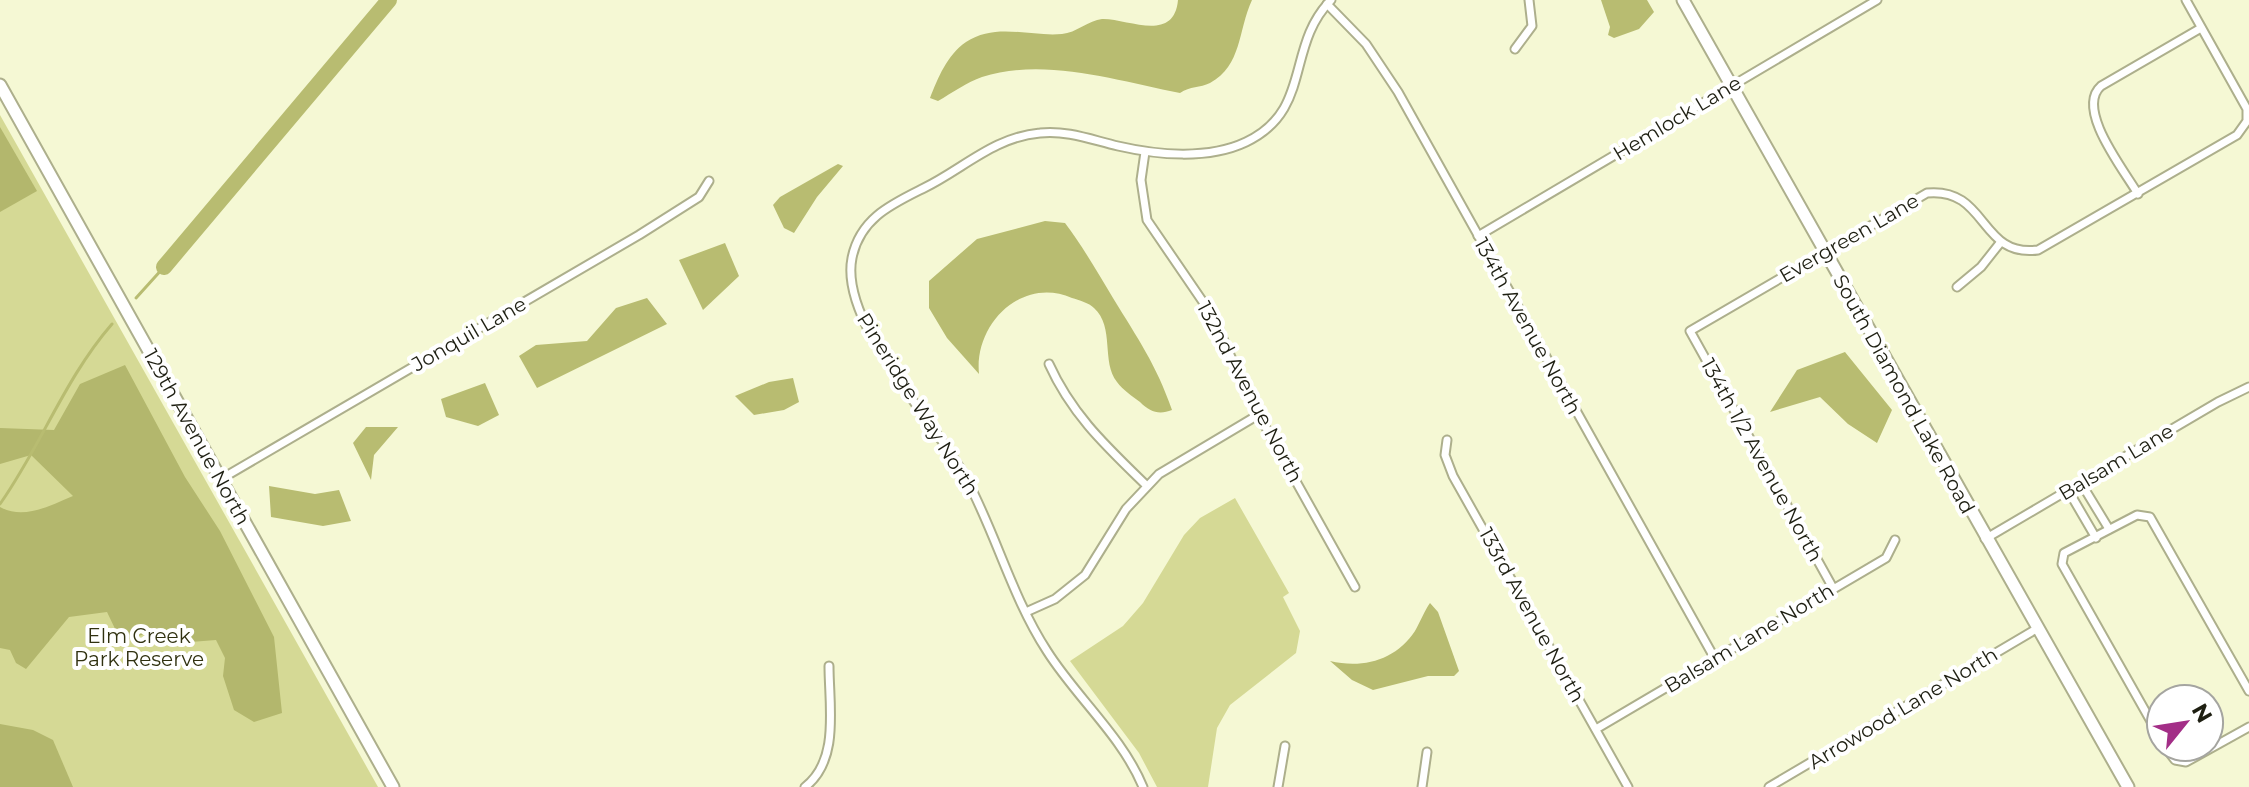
<svg xmlns="http://www.w3.org/2000/svg" width="2249" height="787" font-family="Montserrat,sans-serif">
	<style>
		.green { fill: #d5d995 }
		.forest { fill: #b3b76d }
		.water { fill: #b8bc71 }
		.lines { fill: none; stroke-linecap: round; stroke-linejoin: round }
		.stream { stroke: #b8bc71; stroke-width: 3 }
		.river { stroke: #b8bc71; stroke-width: 16 }
		.street-casing { stroke: #adaf8c; stroke-width: 11 }
		.secondary-casing { stroke: #adaf8c; stroke-width: 15 }
		.street { stroke: #fff; stroke-width: 7 }
		.secondary { stroke: #fff; stroke-width: 11 }
		.labels { text-anchor: middle; stroke-width: 8; stroke-linejoin: round; paint-order: stroke }
		.street-label { font-size: 20px; fill: #1e1f12; stroke: #fff }
		.park-label { font-size: 20px; fill: #303110; stroke: #fff }
	</style>
	<rect width="100%" height="100%" fill="#f5f8d4"/>
	<g class="green">
		<path d="M0,115l378,672h-378z"/>
		<path d="M1235,498l54,95 -6,4 17,34 -4,22 -66,52 -13,23 -9,59h-51l-18,-34 -69,-92 53,-35 20,-23 41,-68 16,-17z"/>
	</g>
	<g class="forest">
		<path d="M0,127l37,64 -37,21z"/>
		<path d="M125,365l60,112 35,54 54,106 8,76 -28,9 -20,-12 -11,-34 2,-18 -9,-18 -38,3 -16,-14 -34,10 -10,-4 -11,-23 -38,5 -43,52 -10,-6 -6,-13 -10,-2v-141c24,13 49,-1 73,-11l-42,-41 -31,9v-36l54,2 26,-46z"/>
		<path d="M0,724l33,6 20,10 20,47h-73z"/>
	</g>
	<g class="water">
		<path d="M1178,0h74c-14,30 -10,66 -42,83 -10,5 -20,3 -30,10 -63,-12 -135,-36 -198,-16 -15,5 -30,16 -44,24l-8,-3c8,-20 17,-43 36,-56 30,-20 64,-5 96,-8 14,-1 27,-14 40,-15 25,-1 72,25 76,-19z"/>
		<path d="M1601,0h46l7,12 -15,17 -25,9 -6,-3 2,-8z"/>
		<path d="M838,164l5,2 -26,31 -23,36 -10,-5 -11,-23 7,-8z"/>
		<path d="M1045,221l20,2c18,24 33,50 48,75 25,41 43,66 59,112 -13,5 -22,2 -32,-8 -8,-6 -17,-12 -23,-20 -16,-20 -2,-55 -23,-74 -5,-5 -15,-8 -22,-10 -50,-22 -98,26 -93,76l-32,-36 -18,-30v-27l48,-42z"/>
		<path d="M725,243l14,33 -36,34 -24,-50z"/>
		<path d="M647,298l20,26 -130,64 -18,-32 17,-11 51,-4 29,-33z"/>
		<path d="M1845,352l47,58 -15,33 -29,-19 -28,-27 -50,15 27,-42z"/>
		<path d="M793,378l6,24 -15,8 -30,5 -19,-19 34,-14z"/>
		<path d="M485,383l14,32 -21,11 -32,-9 -5,-18z"/>
		<path d="M366,427h32l-24,28 -3,25 -18,-37z"/>
		<path d="M269,486l46,8 24,-4 12,31 -28,5 -52,-9z"/>
		<path d="M1430,603l8,9 21,59 -5,5h-26l-55,14 -21,-10 -22,-19c33,8 66,-1 85,-30 5,-9 10,-21 15,-28z"/>
	</g>
	<g class="lines">
		<g class="stream">
			<path d="M136,298l28,-31"/>
			<path d="M0,504c41,-58 65,-126 112,-180"/>
		</g>
		<path class="river" d="M164,267l225,-267"/>
		<g class="street-casing">
			<g id="street">
				<path d="M1327,4l39,40 32,48 317,567"/>
				<path d="M1515,49l17,-23 -3,-26"/>
				<path d="M1145,152l-4,28 6,40 67,98 32,74 109,195"/>
				<path d="M2138,194c-14,-24 -63,-85 -37,-108l100,-58"/>
				<path d="M1478,236l399,-236"/>
				<path d="M1957,287l24,-20 19,-24"/>
				<path d="M1049,364c23,51 58,83 97,121"/>
				<path d="M1447,440l-2,15 8,21 175,311"/>
				<path d="M221,479l418,-244 60,-38 10,-16"/>
				<path d="M2081,483l28,46"/>
				<path d="M2068,490l28,48"/>
				<path d="M1985,539l233,-137 31,-15"/>
				<path d="M1833,588l-143,-257 237,-138c61,-6 52,65 111,57l199,-115 10,-14v-12l-61,-109"/>
				<path d="M1026,612l29,-13 30,-24 41,-66 33,-35 99,-59"/>
				<path d="M1596,729l290,-171 9,-18"/>
				<path d="M2161,739l-99,-175 2,-11 73,-38 13,2 99,174"/>
				<path d="M2165,747l10,13 11,2 63,-35"/>
				<path d="M805,787c35,-27 24,-81 24,-121"/>
				<path d="M1143,787c-21,-51 -67,-90 -96,-136 -35,-54 -51,-117 -81,-173 -31,-57 -127,-155 -114,-220 8,-40 40,-54 72,-70 39,-19 70,-51 116,-55 27,-3 52,7 78,13 39,9 90,14 128,-4 67,-32 39,-95 85,-142"/>
				<path d="M1278,787l7,-41"/>
				<path d="M1422,787l5,-35"/>
				<path d="M1769,787l269,-159"/>
			</g>
		</g>
		<g class="secondary-casing">
			<g id="secondary">
				<path d="M1683,0l445,787"/>
				<path d="M0,85l393,702"/>
			</g>
		</g>
		<use href="#street" class="street"/>
		<use href="#secondary" class="secondary"/>
	</g>
	<g class="labels">
		<g class="street-label">
			<text transform="translate(1677 118) rotate(-31)" y="7">Hemlock Lane</text>
			<text transform="translate(1849 238) rotate(-30)" y="7">Evergreen Lane</text>
			<text transform="translate(1528 326) rotate(61)" y="7">134th Avenue North</text>
			<text transform="translate(469 334) rotate(-30)" y="7">Jonquil Lane</text>
			<text transform="translate(1250 392) rotate(62)" y="7">132nd Avenue North</text>
			<text transform="translate(1904 394) rotate(61)" y="7">South Diamond Lake Road</text>
			<text transform="translate(918 404) rotate(58)" y="7">Pineridge Way North</text>
			<text transform="translate(197 437) rotate(61)" y="7">129th Avenue North</text>
			<text transform="translate(1762 460) rotate(61)" y="7">134th 1/2 Avenue North</text>
			<text transform="translate(2116 462) rotate(-31)" y="7">Balsam Lane</text>
			<text transform="translate(1532 615) rotate(61)" y="7">133rd Avenue North</text>
			<text transform="translate(1749 638) rotate(-31)" y="7">Balsam Lane North</text>
			<text transform="translate(1903 708) rotate(-31)" y="7">Arrowood Lane North</text>
		</g>
		<g class="park-label">
			<text x="139" y="643">Elm Creek<tspan x="139" dy="23">Park Reserve</tspan></text>
		</g>
	</g>
	<g transform="translate(2185 723) rotate(60)"><circle r="38" fill="#ffffff" stroke="#a5a5a0" stroke-width="2"/>
	<path d="M0-6L14 30L0 20L-14 30Z" fill="#a32e87"/>
	<text y="-12" font-size="22" font-weight="bold" text-anchor="middle" fill="#1e1f12">N</text>
	</g>
</svg>
